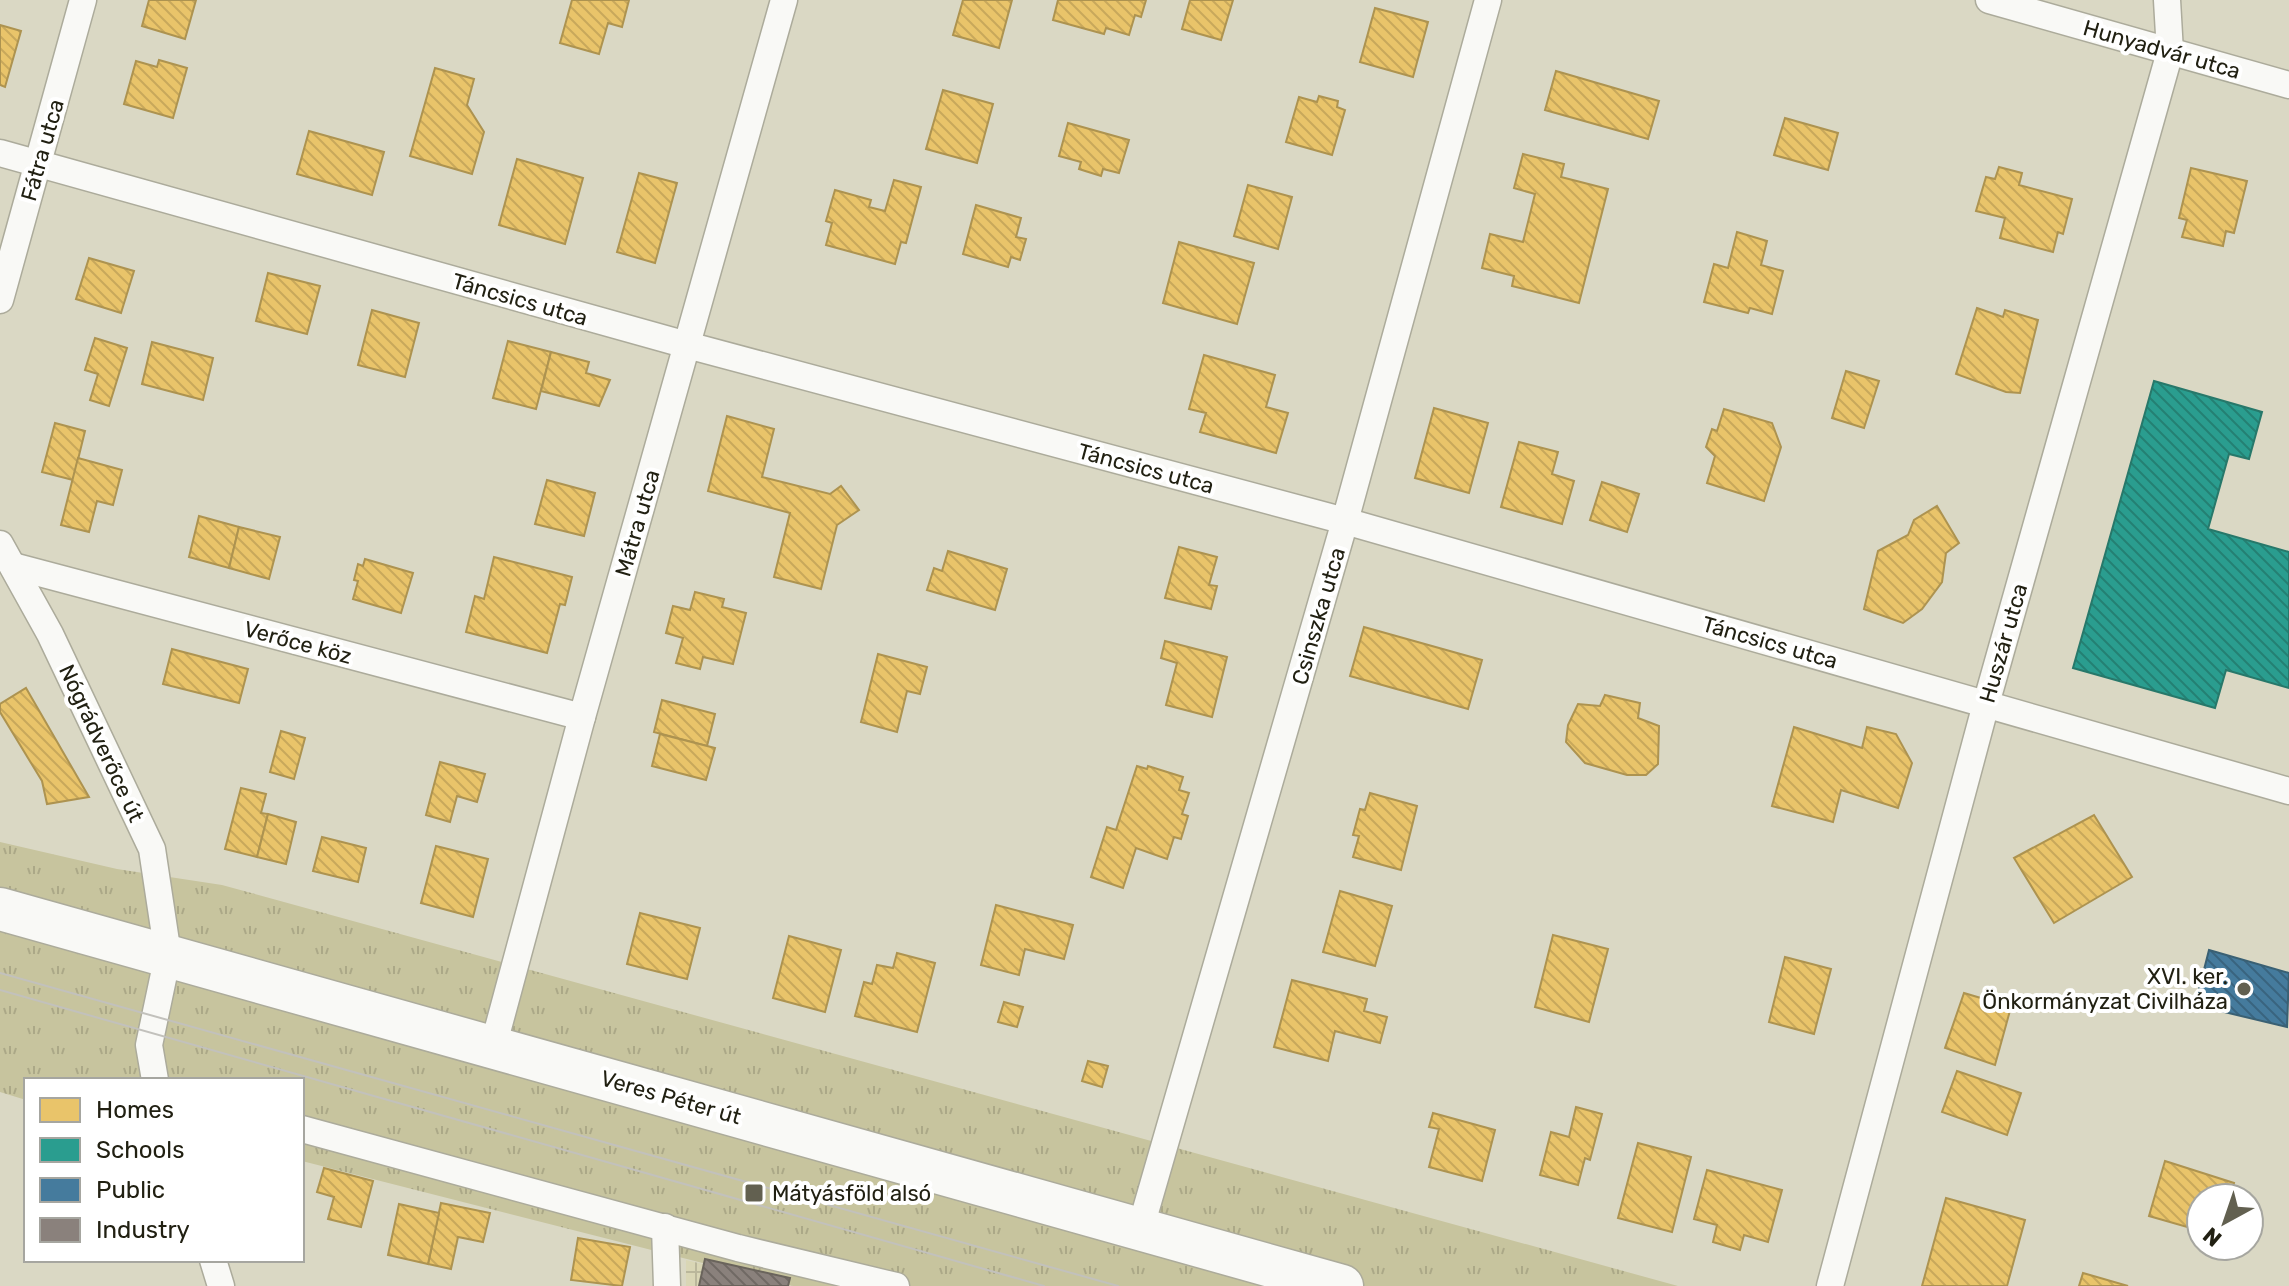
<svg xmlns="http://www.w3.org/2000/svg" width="2289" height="1286" font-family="Rubik,sans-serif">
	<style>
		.industrial { fill: url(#industrial-grid) }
		.grass { fill: url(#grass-tufts) }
		.homes { fill: url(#homes-back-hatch); stroke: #ad9350; stroke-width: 2 }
		.schools { fill: url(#schools-back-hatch); stroke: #27786a; stroke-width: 2 }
		.public { fill: url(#public-back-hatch); stroke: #3a6073; stroke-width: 2 }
		.industry { fill: url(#industry-back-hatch); stroke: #6a645c; stroke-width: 2 }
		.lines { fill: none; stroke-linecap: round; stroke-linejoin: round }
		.street-casing { stroke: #acab9b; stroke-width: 29 }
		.primary-casing { stroke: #acab9b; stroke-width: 45 }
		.street { stroke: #f9f9f6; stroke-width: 26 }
		.primary { stroke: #f9f9f6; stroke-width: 42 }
		.tram { stroke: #c2c1bc; stroke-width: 2 }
		.poi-dot { fill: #626050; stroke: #fff; stroke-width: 3 }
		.labels { text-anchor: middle; stroke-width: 8; stroke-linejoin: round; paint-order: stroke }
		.street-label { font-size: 22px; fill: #212012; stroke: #fff }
		.poi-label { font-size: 22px; fill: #212012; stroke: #fff; text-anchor: end }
	</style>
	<defs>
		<pattern id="industrial-grid" width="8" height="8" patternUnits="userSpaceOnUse" patternTransform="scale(2)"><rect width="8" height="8" fill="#d9d6b5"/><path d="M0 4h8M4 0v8" fill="none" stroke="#bab79b"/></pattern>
		<pattern id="grass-tufts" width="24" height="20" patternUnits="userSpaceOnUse" patternTransform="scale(2)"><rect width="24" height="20" fill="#c7c49e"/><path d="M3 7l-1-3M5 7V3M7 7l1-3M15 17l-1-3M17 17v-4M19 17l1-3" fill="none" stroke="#aba887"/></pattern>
		<pattern id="homes-back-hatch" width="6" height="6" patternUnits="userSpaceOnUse" patternTransform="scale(2)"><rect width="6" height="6" fill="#e9c46a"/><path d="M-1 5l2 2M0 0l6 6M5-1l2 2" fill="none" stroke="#c8a85b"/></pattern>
		<pattern id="schools-back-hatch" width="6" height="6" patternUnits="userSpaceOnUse" patternTransform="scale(2)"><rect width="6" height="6" fill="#2a9d8f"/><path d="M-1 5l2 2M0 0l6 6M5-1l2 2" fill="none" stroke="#248073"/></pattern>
		<pattern id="public-back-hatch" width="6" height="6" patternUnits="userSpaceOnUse" patternTransform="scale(2)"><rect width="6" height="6" fill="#457b9d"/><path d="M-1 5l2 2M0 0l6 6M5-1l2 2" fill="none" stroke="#39647f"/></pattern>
		<pattern id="industry-back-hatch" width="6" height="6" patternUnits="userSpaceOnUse" patternTransform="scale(2)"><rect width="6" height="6" fill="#8a817c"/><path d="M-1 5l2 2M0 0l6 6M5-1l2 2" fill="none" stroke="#706964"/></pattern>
	</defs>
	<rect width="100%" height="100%" fill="#dad8c4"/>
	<path class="industrial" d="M686,1260l107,26h-107z"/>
	<path class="grass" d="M0,842l117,27 105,16 1456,401h-885l-491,-125v-81h-276v20l-26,-8z"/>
	<g class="homes">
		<path d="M149,0h47l-11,39 -43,-13z"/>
		<path d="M572,0h57l-7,27 -14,-4 -9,31 -39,-11z"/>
		<path d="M963,0h49l-13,48 -46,-13z"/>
		<path d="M1058,0h88l-5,17 -6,-2 -6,20 -23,-7 -2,6 -51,-14z"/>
		<path d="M1190,0h43l-12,40 -39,-11z"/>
		<path d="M1375,8l53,14 -15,55 -53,-15z"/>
		<path d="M0,25l21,6 -16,56 -5,-2z"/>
		<path d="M159,60l28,8 -14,50 -49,-14 12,-43 21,6z"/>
		<path d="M435,68l39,11 -7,26 17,27 -12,42 -62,-18z"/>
		<path d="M1556,71l103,30 -11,38 -103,-29z"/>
		<path d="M943,90l50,14 -16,59 -51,-14z"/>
		<path d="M1319,96l19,5 -1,6 8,3 -13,45 -46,-13 13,-45 18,5z"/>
		<path d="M1785,118l53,15 -10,37 -54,-15z"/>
		<path d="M1068,123l61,17 -10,33 -16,-4 -2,7 -22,-7 2,-7 -22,-6z"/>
		<path d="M309,131l75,21 -12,43 -75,-21z"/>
		<path d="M1523,154l41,10 -3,13 47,12 -29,114 -67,-17 2,-10 -32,-8 8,-34 33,8 12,-48 -21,-6z"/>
		<path d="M517,159l66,19 -18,66 -66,-19z"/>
		<path d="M1999,167l23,6 -3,12 53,14 -9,35 -5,-2 -5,20 -53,-14 5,-20 -29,-7 10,-34 9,2z"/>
		<path d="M2191,168l56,13 -13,52 -8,-2 -3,15 -41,-9 5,-17 -8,-2z"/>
		<path d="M639,173l38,10 -22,80 -38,-11z"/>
		<path d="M894,180l27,7 -15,56 -5,-1 -6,22 -69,-19 6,-22 -6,-2 9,-31 36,10 -2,7 16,4z"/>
		<path d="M1248,185l44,12 -14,52 -44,-13z"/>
		<path d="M976,205l45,13 -5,19 10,2 -6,21 -9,-3 -3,10 -45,-13z"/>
		<path d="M1737,232l30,9 -6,24 22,6 -11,43 -22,-6 -2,5 -44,-11 10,-38 14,4z"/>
		<path d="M1179,242l75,21 -17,61 -74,-21z"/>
		<path d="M89,258l45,13 -13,42 -45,-14z"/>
		<path d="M268,273l52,13 -13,48 -51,-13z"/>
		<path d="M1977,308l26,9 2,-7 33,10 -18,73 -14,-1 -50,-18z"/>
		<path d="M372,310l47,13 -14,54 -47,-12z"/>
		<path d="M95,338l32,10 -18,58 -19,-6 8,-26 -13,-4z"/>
		<path d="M508,341l43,11 -15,57 -43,-11z"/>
		<path d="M152,342l61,16 -10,42 -61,-16z"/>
		<path d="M551,352l38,10 -3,11 24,7 -11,26 -58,-15z"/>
		<path d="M1204,355l71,20 -9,32 22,6 -12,40 -76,-21 6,-19 -17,-4z"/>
		<path d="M1846,371l33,10 -15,47 -32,-10z"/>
		<path d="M1434,408l54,15 -19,70 -54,-15z"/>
		<path d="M1724,409l48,14 9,24 -17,54 -57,-18 8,-27 -9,-9 6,-18 5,2z"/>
		<path d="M727,416l47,13 -12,48 68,17 11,-8 18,24 -22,15 -16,64 -47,-12 16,-64 -82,-22z"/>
		<path d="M55,423l30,8 -12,49 -31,-8z"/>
		<path d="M1519,442l39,10 -6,22 22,7 -12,43 -61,-17z"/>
		<path d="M78,458l44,12 -9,35 -16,-4 -8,31 -28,-7z"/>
		<path d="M547,480l48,13 -11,43 -49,-12z"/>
		<path d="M1602,482l37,12 -12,38 -37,-12z"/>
		<path d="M1937,506l22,37 -13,10 -4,29 -20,27 -19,14 -39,-14 14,-58 30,-16 6,-15z"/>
		<path d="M199,516l40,11 -10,41 -40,-11z"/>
		<path d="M239,527l41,10 -11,42 -40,-11z"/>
		<path d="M1179,547l38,10 -8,28 8,1 -6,23 -46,-11z"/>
		<path d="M948,551l59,18 -12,41 -68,-20 7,-22 8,3z"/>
		<path d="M494,557l78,20 -7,28 -5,-1 -13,49 -81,-21 9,-36 9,3z"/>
		<path d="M365,559l48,14 -12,40 -48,-14 5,-18 -4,-1 4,-16 5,2z"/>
		<path d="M695,592l29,7 -2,8 24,6 -13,51 -30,-7 -3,12 -24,-6 7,-25 -17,-5 7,-27 17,4z"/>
		<path d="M1364,627l118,33 -14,49 -118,-33z"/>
		<path d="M1165,641l62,16 -15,60 -46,-12 11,-42 -16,-5z"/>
		<path d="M172,649l76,20 -9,34 -76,-19z"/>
		<path d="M878,654l49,13 -7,27 -13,-3 -10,41 -36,-10z"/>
		<path d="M26,688l63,109 -42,7 -5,-23 -42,-69v-8z"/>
		<path d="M1605,695l35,8 -2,15 21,8 -1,38 -12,11h-19l-42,-12 -19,-21 2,-17 10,-21 22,2z"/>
		<path d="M662,700l53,14 -8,32 -53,-14z"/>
		<path d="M1794,727l68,21 5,-21 29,7 16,29 -14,45 -57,-18 -8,32 -61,-16z"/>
		<path d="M281,731l24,7 -11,41 -24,-7z"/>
		<path d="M660,734l55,14 -9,32 -54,-14z"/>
		<path d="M440,762l45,12 -8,28 -20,-6 -7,26 -24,-7z"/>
		<path d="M1137,766l10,3 1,-3 35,11 -4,13 10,3 -7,21 6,2 -7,23 -7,-2 -7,22 -31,-11 -13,40 -32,-11 16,-50 9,3z"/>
		<path d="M241,788l25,6 -5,19 7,1 -11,43 -32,-8z"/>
		<path d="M1370,793l47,13 -16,64 -48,-13 6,-21 -6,-1 7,-26 5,1z"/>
		<path d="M268,814l28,8 -10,42 -29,-7z"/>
		<path d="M2094,815l38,62 -78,46 -40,-65z"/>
		<path d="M322,837l44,11 -8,34 -45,-11z"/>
		<path d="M436,846l52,13 -15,58 -52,-14z"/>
		<path d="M1340,891l52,15 -17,60 -52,-14z"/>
		<path d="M996,905l77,20 -9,34 -39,-10 -6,26 -38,-10z"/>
		<path d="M640,913l60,15 -13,51 -60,-15z"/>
		<path d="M1553,935l55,14 -19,73 -54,-15z"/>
		<path d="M789,936l52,14 -16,62 -52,-14z"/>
		<path d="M897,953l38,10 -18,69 -62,-16 9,-34 8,2 5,-19 16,3z"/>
		<path d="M1785,957l46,12 -17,65 -45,-12z"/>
		<path d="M1292,980l75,19 -3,12 23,6 -7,26 -45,-12 -7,30 -54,-14z"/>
		<path d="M1964,993l47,14 -16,58 -50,-17z"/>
		<path d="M1004,1002l19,5 -6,20 -19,-5z"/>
		<path d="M1088,1061l20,5 -6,21 -20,-6z"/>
		<path d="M1957,1071l64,22 -14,42 -65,-23z"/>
		<path d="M1576,1107l26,7 -12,46 -5,-2 -7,27 -38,-10 11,-43 18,5z"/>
		<path d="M1433,1113l62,17 -13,51 -53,-14 10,-38 -10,-2z"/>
		<path d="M1638,1143l53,14 -19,75 -54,-14z"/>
		<path d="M2165,1161l69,22 -4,15h-29v33l-52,-15z"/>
		<path d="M324,1168l49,13 -12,46 -33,-8 6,-22 -17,-5z"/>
		<path d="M1707,1170l75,20 -14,52 -24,-7 -4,15 -27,-8 4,-17 -23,-6z"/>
		<path d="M1946,1198l79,22 -18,66h-85z"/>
		<path d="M441,1203l49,10 -7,29 -25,-5 -7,32 -23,-5z"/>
		<path d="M399,1204l40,9 -11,51 -40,-9z"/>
		<path d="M578,1238l52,9 -8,39 -51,-6z"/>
		<path d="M2083,1273l45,13h-49z"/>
	</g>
	<path class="schools" d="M2154,381l108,31 -13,47 -20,-5 -21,75 81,23v136l-63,-18 -11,38 -142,-40z"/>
	<path class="public" d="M2209,950l80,23 -2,54 -92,-22z"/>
	<path class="industry" d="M705,1259l85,19 -2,8h-89z"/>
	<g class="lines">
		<g class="street-casing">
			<g id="street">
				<path d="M1989,0l300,85"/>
				<path d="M0,153l687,192 658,176 944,270"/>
				<path d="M0,300l83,-300"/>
				<path d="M0,544l50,90 102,215 16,106 -19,90 6,35"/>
				<path d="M13,566l569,151"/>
				<path d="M493,1047l89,-330 202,-717"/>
				<path d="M302,1129l436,119 158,38"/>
				<path d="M665,1227l2,59"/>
				<path d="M1140,1230l205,-709 143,-521"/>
				<path d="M213,1260l8,26"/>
				<path d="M1830,1286l156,-582 184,-652 -3,-52"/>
			</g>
		</g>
		<g class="primary-casing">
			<path id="primary" d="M0,909l1342,377"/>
		</g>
		<use href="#street" class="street"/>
		<use href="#primary" class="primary"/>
		<g class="tram">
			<path d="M0,973l1118,313"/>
			<path d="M0,990l1044,296"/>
		</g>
	</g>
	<g class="poi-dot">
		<circle cx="2244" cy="989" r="8"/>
		<rect x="744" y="1183" width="20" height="20" rx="4"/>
	</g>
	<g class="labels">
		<g class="street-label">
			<text transform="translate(2162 49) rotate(16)" y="8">Hunyadvár utca</text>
			<text transform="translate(42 150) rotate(-74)" y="8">Fátra utca</text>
			<text transform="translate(520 299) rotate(16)" y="8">Táncsics utca</text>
			<text transform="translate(1146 468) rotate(15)" y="8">Táncsics utca</text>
			<text transform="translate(637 523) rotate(-74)" y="8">Mátra utca</text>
			<text transform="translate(1318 616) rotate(-74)" y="8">Csinszka utca</text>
			<text transform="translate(298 642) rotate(15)" y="8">Verőce köz</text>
			<text transform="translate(1770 642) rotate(16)" y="8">Táncsics utca</text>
			<text transform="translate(2003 643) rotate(-74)" y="8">Huszár utca</text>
			<text transform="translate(102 743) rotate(65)" y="8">Nógrádverőce út</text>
			<text transform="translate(671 1097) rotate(16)" y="8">Veres Péter út</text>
		</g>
		<g class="poi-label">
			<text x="2228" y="984">XVI. ker.<tspan x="2228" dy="25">Önkormányzat Civilháza</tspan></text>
			<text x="772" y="1201" text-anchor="start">Mátyásföld alsó</text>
		</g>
	</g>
	<rect x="24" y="1078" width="280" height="184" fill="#ffffff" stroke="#a6a6a0" stroke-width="2"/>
	<rect x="40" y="1098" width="40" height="24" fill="#e9c46a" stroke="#a6a6a0" stroke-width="2"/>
	<text x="96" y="1118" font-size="24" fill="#212012">Homes</text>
	<rect x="40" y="1138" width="40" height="24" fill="#2a9d8f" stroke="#a6a6a0" stroke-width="2"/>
	<text x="96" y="1158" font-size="24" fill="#212012">Schools</text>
	<rect x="40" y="1178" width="40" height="24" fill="#457b9d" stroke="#a6a6a0" stroke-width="2"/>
	<text x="96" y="1198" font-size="24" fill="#212012">Public</text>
	<rect x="40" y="1218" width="40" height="24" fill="#8a817c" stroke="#a6a6a0" stroke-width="2"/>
	<text x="96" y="1238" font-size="24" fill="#212012">Industry</text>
	<g transform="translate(2225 1222) rotate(220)"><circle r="38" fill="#ffffff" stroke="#a6a6a0" stroke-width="2"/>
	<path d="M0-6L14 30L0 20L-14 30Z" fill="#626050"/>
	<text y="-12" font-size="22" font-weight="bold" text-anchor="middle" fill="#212012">N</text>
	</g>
</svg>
